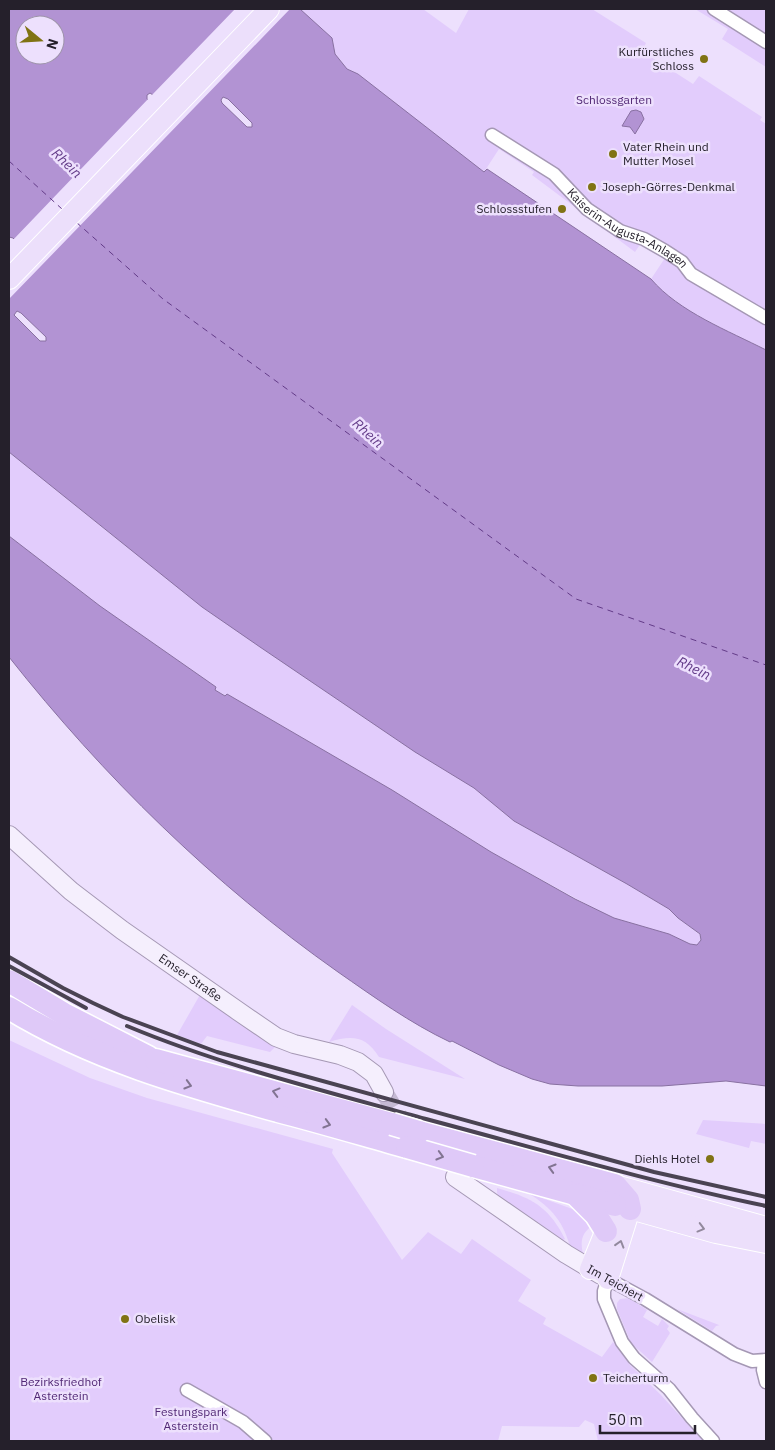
<svg xmlns="http://www.w3.org/2000/svg" width="775" height="1450" font-family="'IBM Plex Sans',sans-serif">
	<style>
		.green { fill: #e2ccfc }
		.water { fill: #b293d3; stroke: #8870a1; fill-rule: evenodd }
		.pier { fill: #ede0fd }
		.lines { fill: none; stroke-linecap: round; stroke-linejoin: round }
		.ferry { stroke: #633b88; stroke-width: 1; stroke-dasharray: 6 5; stroke-linecap: butt }
		.secondary-tunnel { stroke: #c5bad3; stroke-width: 18; stroke-dasharray: 18 9; stroke-linecap: butt }
		.street-casing { stroke: #a598b4; stroke-width: 15 }
		.secondary-casing { stroke: #a598b4; stroke-width: 20 }
		.primary-casing { stroke: #fff; stroke-width: 22 }
		.highway-casing { stroke: #fff; stroke-width: 25 }
		.street { stroke: #fff; stroke-width: 12 }
		.secondary { stroke: #f5effd; stroke-width: 18 }
		.primary { stroke: #ecdffb; stroke-width: 20 }
		.highway { stroke: #dfc9f8; stroke-width: 22 }
		.rail { stroke: #4a4352; stroke-width: 4 }
		.highway-bridge-casing { stroke: #fff; stroke-width: 25; stroke-linecap: butt }
		.highway-bridge { stroke: #dfc9f8; stroke-width: 22 }
		.oneway { stroke: #827492 }
		.oneway2 { stroke: #92899d }
		.poi-dot { fill: #807314; stroke: #ede0fd; stroke-width: 2 }
		.labels { text-anchor: middle; stroke-width: 5; stroke-linejoin: round; paint-order: stroke }
		.poi-label { font-size: 12px; fill: #25202b; stroke: #ede0fd; text-anchor: start }
		.park-label { font-size: 12px; fill: #522975; stroke: #ede0fd }
		.street-label { font-size: 12px; fill: #25202b; stroke: #ede0fd }
		.water-label { font-size: 14px; font-style: italic; fill: #633b88; stroke: #ede0fd }
	</style>
	<rect width="100%" height="100%" fill="#ede0fd"/>
	<g class="green">
		<path d="M300,9h123l33,24 13,-24h123l54,34 -4,8 51,33 6,-8 63,41 -2,3 6,4v226c-37,-19 -88,-38 -115,-71l14,-21 -24,-15 -6,9 -103,-77 2,-3 -35,-23 -15,23 -126,-98 -11,-5 -12,-15 -3,-16z"/>
		<path d="M695,9h71v58l-44,-28 6,-10z"/>
		<path d="M9,452l109,88 142,107 155,105 59,36 40,33 113,63 42,25 9,9 22,17 1,5 -4,5 -7,-1 -21,-10 -55,-16 -26,-13 -97,-53 -99,-62 -165,-96 -1,2 -11,-6 1,-3 -116,-81 -91,-70z"/>
		<path d="M201,993l69,52 5,2 -5,5 -63,-16 -6,8 -24,-9z"/>
		<path d="M352,1005l34,24 79,50 -86,-22c-13,-21 -27,-22 -50,-15z"/>
		<path d="M9,1040l81,38 57,20 186,51 -1,4 70,107 26,-28 33,22 11,-15 59,41 -13,21 28,17 -3,6 59,33 11,-15 17,23 30,29 43,47h-105l-4,-17 -9,-4 -6,7 -77,-1 -4,15h-224l-28,-17 19,17h-256z"/>
		<path d="M703,1120l63,4v20l-15,-3 -2,7 -53,-14z"/>
		<path d="M497,1188c35,10 51,18 68,51l-2,1 -64,-44 -2,-3z"/>
		<path d="M528,1193l50,18 17,13c-13,8 -15,15 -12,30l-12,-4c-7,-28 -19,-42 -43,-57z"/>
		<path d="M629,1298l18,12 -4,7 15,9 4,-7 7,7 -2,3 3,4 -18,29 -21,-19 -14,-34v-6l3,-4z"/>
		<path d="M677,1309l42,16h1l-4,1 -4,5z"/>
	</g>
	<g class="water">
		<path d="M9,9h291l32,29 3,16 12,15 11,5 126,98 3,-3 164,110c28,33 78,52 115,71v736l-40,-5 -64,5h-84l-28,-2 -18,-5 -33,-14 -47,-24 -2,1c-40,-19 -76,-45 -112,-70 -125,-88 -234,-195 -329,-315v-121l91,70 116,81 -1,3 10,6 2,-2 165,96 99,62 84,47 39,19 55,16 21,10 7,1 4,-5 -1,-6 -22,-16 -9,-9 -42,-25 -113,-63 -40,-33 -59,-36 -155,-105 -58,-40 -193,-155v-208l24,23 3,1 2,-5 -25,-25 -4,-1zM25,25h30v30h-30zM150,93l3,2 25,26 -6,2 -25,-24v-4zM223,97l5,2 24,24v4h-5l-25,-24 -1,-3zM17,311l4,2 25,24v4h-6l-26,-26z"/>
		<path d="M636,110l5,2 3,7 -9,15 -5,-7 -8,-1 9,-15z"/>
	</g>
	<path class="pier" d="M235,9h55l-281,290v-55l2,-2 26,23 -25,-24 137,-143 27,24 -25,-26z"/>
	<g class="lines">
		<g class="ferry">
			<path d="M9,161l53,48"/>
			<path d="M76,222l87,77 413,300 190,66"/>
		</g>
		<path class="secondary-tunnel" d="M384,1092l24,40"/>
		<g class="street-casing">
			<g id="street">
				<path d="M714,9l52,33"/>
				<path id="s1" d="M492,135l62,39 33,35 33,22 24,8 21,12 17,11 9,12 75,44"/>
				<path d="M764,1361l-1,9 3,12"/>
				<path d="M187,1390l56,32 22,19"/>
				<path d="M713,1441l-21,-23 -23,-29 -35,-31 -12,-16 -18,-43v-8l4,-12 37,20 89,55 18,7 14,-1"/>
			</g>
		</g>
		<g class="secondary-casing">
			<g id="secondary">
				<path id="s2" d="M9,835l62,56 51,39 116,81 38,26 18,7 46,11 18,7 16,12 10,18"/>
				<path d="M455,1177l111,77 35,21"/>
			</g>
		</g>
		<g class="primary-casing">
			<g id="primary">
				<path d="M9,279l260,-270"/>
				<path d="M615,1185l151,42"/>
				<path d="M616,1205l100,28 50,10"/>
				<path d="M590,1269l22,-54"/>
				<path d="M608,1279l22,-70"/>
			</g>
		</g>
		<g class="highway-casing">
			<g id="highway">
				<path d="M9,981l55,33 84,43"/>
				<path d="M9,1008c83,51 176,77 269,103 43,11 86,24 129,36"/>
				<path d="M156,1060l236,64"/>
				<path d="M419,1132l196,53 13,15 2,9"/>
				<path d="M473,1166l142,39"/>
				<path d="M576,1195l20,20 10,16"/>
			</g>
		</g>
		<use href="#street" class="street"/>
		<use href="#secondary" class="secondary"/>
		<use href="#primary" class="primary"/>
		<use href="#highway" class="highway"/>
		<g class="rail">
			<path d="M9,957l54,31 30,15 30,14 94,35 437,120 112,25"/>
			<path d="M9,966l77,42"/>
			<path d="M127,1026c96,40 198,65 299,93 113,30 225,63 340,87"/>
		</g>
		<g class="highway-bridge-casing">
			<g id="highway-bridge">
				<path d="M392,1124l27,8"/>
				<path d="M407,1147l66,19"/>
			</g>
		</g>
		<use href="#highway-bridge" class="highway-bridge"/>
	</g>
	<defs><path id="oneway-chevron" d="M-2-3.5L2.5 0L-2 3.5" fill="none" stroke-width="1.6" stroke-linecap="round" stroke-linejoin="round" transform="scale(1.25)"/></defs>
	<g class="oneway">
		<use href="#oneway-chevron" transform="translate(188 1085) rotate(16)"/>
		<use href="#oneway-chevron" transform="translate(276 1092) rotate(-165)"/>
		<use href="#oneway-chevron" transform="translate(327 1124) rotate(16)"/>
		<use href="#oneway-chevron" transform="translate(440 1156) rotate(16)"/>
		<use href="#oneway-chevron" transform="translate(552 1168) rotate(-164)"/>
	</g>
	<g class="oneway2">
		<use href="#oneway-chevron" transform="translate(701 1228) rotate(15)"/>
		<use href="#oneway-chevron" transform="translate(620 1244) rotate(-73)"/>
	</g>
	<g class="poi-dot">
		<circle cx="704" cy="59" r="5"/>
		<circle cx="613" cy="154" r="5"/>
		<circle cx="592" cy="187" r="5"/>
		<circle cx="562" cy="209" r="5"/>
		<circle cx="710" cy="1159" r="5"/>
		<circle cx="125" cy="1319" r="5"/>
		<circle cx="593" cy="1378" r="5"/>
	</g>
	<g class="labels">
		<g class="poi-label">
			<text x="694" y="56" text-anchor="end">Kurfürstliches<tspan x="694" dy="14">Schloss</tspan></text>
			<text x="623" y="151">Vater Rhein und<tspan x="623" dy="14">Mutter Mosel</tspan></text>
			<text x="602" y="191">Joseph-Görres-Denkmal</text>
			<text x="552" y="213" text-anchor="end">Schlossstufen</text>
			<text x="700" y="1163" text-anchor="end">Diehls Hotel</text>
			<text x="135" y="1323">Obelisk</text>
			<text x="603" y="1382">Teicherturm</text>
		</g>
		<g class="park-label">
			<text x="614" y="104">Schlossgarten</text>
			<text x="61" y="1386">Bezirksfriedhof<tspan x="61" dy="14">Asterstein</tspan></text>
			<text x="191" y="1416">Festungspark<tspan x="191" dy="14">Asterstein</tspan></text>
		</g>
		<g class="street-label">
			<text dy="4" stroke="none"><textPath href="#s1" startOffset="166">Kaiserin-Augusta-Anlagen</textPath></text>
			<text dy="4" stroke="none"><textPath href="#s2" startOffset="231">Emser Straße</textPath></text>
			<text transform="translate(615 1283) rotate(29)" y="4">Im Teichert</text>
		</g>
		<g class="water-label">
			<text transform="translate(67 163) rotate(44)" y="5">Rhein</text>
			<text transform="translate(368 433) rotate(42)" y="5">Rhein</text>
			<text transform="translate(694 668) rotate(26)" y="5">Rhein</text>
		</g>
	</g>
	<rect width="775" height="1450" fill="none" stroke="#25202b" stroke-width="20"/>
	<g transform="translate(40 40) rotate(108)"><circle r="24" fill="#ede0fd" stroke="#9d93a9"/>
	<path d="M0-4L9 19L0 12L-9 19Z" fill="#807314"/>
	<text y="-8" font-size="14" font-weight="bold" text-anchor="middle" fill="#25202b">N</text>
	</g>
	<path d="M600 1425v8h95v-8" fill="none" stroke="#25202b" stroke-width="2.5"/>
	<text x="608" y="1425" font-size="15" fill="#25202b" stroke="#ede0fd" stroke-width="4" paint-order="stroke">50 m</text>
</svg>
